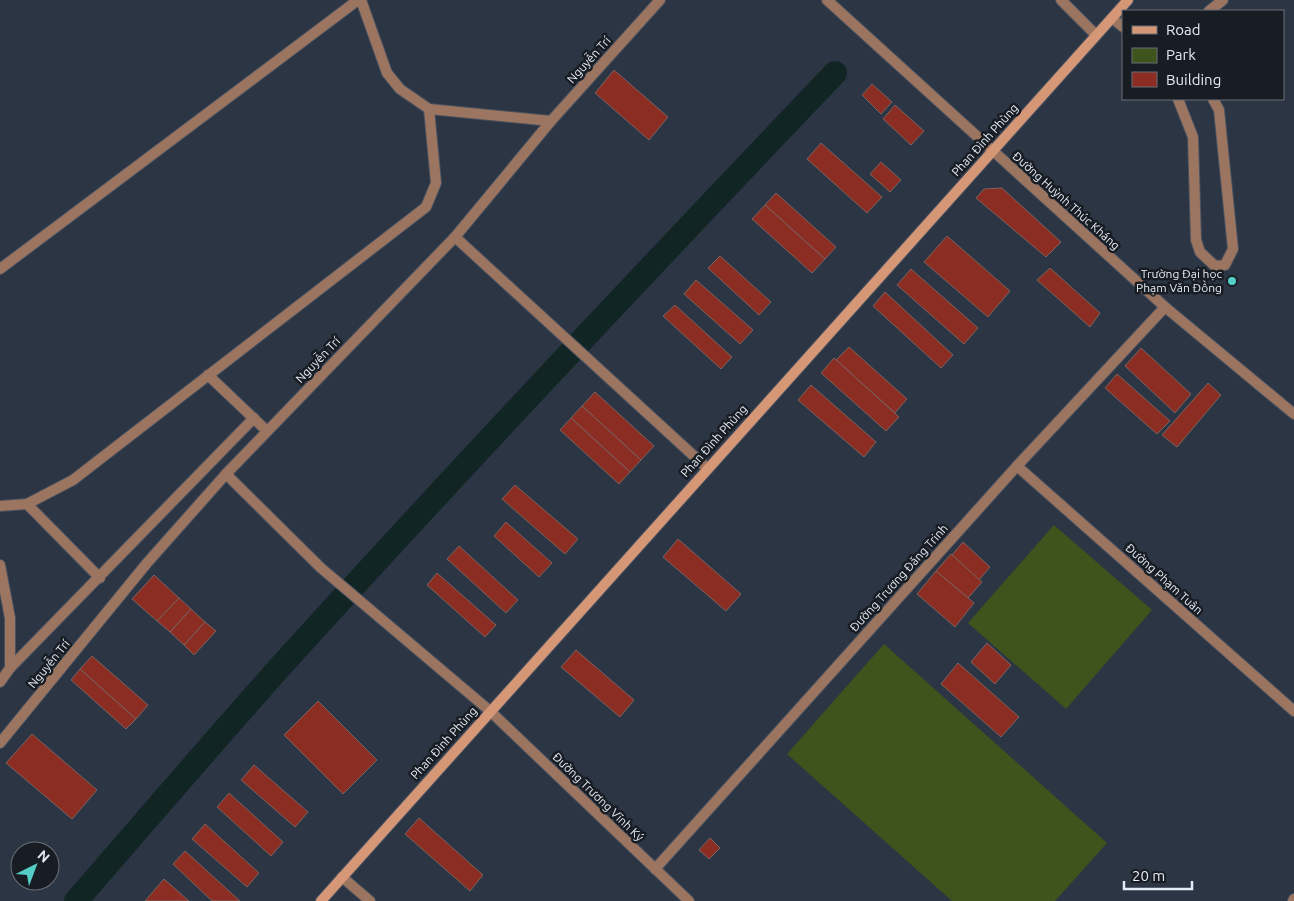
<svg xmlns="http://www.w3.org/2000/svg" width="1294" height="901" font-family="Ubuntu,sans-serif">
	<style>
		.green { fill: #3f531c }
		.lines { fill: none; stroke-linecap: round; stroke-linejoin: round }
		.canal { stroke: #112525; stroke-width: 24 }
		.building { fill: #8b2d22; stroke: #7a6460 }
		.lane-casing { stroke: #4a5260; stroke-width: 12 }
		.street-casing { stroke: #4a5260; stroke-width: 12 }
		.secondary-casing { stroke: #4a5260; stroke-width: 12 }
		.lane { stroke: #9c7560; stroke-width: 10 }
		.street { stroke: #9c7560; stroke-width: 10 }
		.secondary { stroke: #d69777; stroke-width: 10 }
		.poi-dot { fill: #54cdc7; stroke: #181d23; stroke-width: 2 }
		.labels { text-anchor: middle; stroke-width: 5; stroke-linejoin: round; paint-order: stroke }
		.street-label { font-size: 12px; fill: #e5ebf5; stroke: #181d23 }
		.poi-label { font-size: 12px; fill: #e5ebf5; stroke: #181d23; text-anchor: end }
	</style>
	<rect width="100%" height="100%" fill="#2c3544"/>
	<g class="green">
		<path d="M1054,525l98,85 -86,99 -98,-86z"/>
		<path d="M884,644l223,199 -52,58h-103l-165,-147z"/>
	</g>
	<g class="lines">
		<path class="canal" d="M76,901c68,-78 135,-157 204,-234 182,-201 368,-398 555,-594"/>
	</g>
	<g class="building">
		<path d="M614,70l54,47 -19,23 -54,-47z"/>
		<path d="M872,84l20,18 -11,12 -19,-19z"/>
		<path d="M895,105l29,26 -13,14 -28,-26z"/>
		<path d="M821,143l61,54 -15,16 -60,-54z"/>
		<path d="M881,162l20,18 -11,12 -20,-18z"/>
		<path d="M1002,188l59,54 -15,15 -70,-59 8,-9z"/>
		<path d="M776,193l60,54 -11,12 -60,-54z"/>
		<path d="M765,205l60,54 -13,14 -60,-54z"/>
		<path d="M947,236l63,55 -22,26 -64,-55z"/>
		<path d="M720,256l51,46 -12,13 -51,-47z"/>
		<path d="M1050,268l50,45 -10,14 -53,-47z"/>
		<path d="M911,269l67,59 -14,16 -67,-59z"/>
		<path d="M696,280l57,50 -13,14 -56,-50z"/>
		<path d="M885,292l68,63 -12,13 -68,-62z"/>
		<path d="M675,305l57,52 -11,12 -58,-53z"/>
		<path d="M849,347l58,52 -12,14 -59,-53z"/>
		<path d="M1141,348l50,46 -16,19 -50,-47z"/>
		<path d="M834,358l65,59 -13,14 -65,-58z"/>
		<path d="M1117,374l53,47 -13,13 -52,-46z"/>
		<path d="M1208,383l13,12 -44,52 -15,-12z"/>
		<path d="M811,385l65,57 -12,15 -66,-57z"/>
		<path d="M595,392l59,54 -13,14 -59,-54z"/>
		<path d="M582,406l59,54 -11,12 -59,-54z"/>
		<path d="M571,418l59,54 -11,12 -59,-54z"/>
		<path d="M515,485l63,54 -13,15 -63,-55z"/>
		<path d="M506,522l46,41 -13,14 -45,-41z"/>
		<path d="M678,539l63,55 -15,17 -63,-54z"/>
		<path d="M963,542l27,25 -11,13 -27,-25z"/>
		<path d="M459,546l59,54 -12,13 -59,-54z"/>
		<path d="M951,554l31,28 -14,16 -32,-27z"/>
		<path d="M936,571l38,32 -19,24 -38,-33z"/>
		<path d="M437,573l59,52 -11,12 -58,-52z"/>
		<path d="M154,575l25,23 -22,23 -25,-22z"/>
		<path d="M179,598l12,11 -21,23 -13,-11z"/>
		<path d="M191,609l14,13 -21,23 -14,-13z"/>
		<path d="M205,622l11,9 -22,24 -10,-10z"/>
		<path d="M987,643l24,22 -16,19 -24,-22z"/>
		<path d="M576,650l58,50 -14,17 -59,-50z"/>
		<path d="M92,656l56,49 -12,14 -56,-50z"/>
		<path d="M958,663l61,54 -18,20 -60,-53z"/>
		<path d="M80,669l56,50 -10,10 -55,-49z"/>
		<path d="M318,701l59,59 -34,34 -59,-59z"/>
		<path d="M32,734l65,56 -25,29 -66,-56z"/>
		<path d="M254,765l54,47 -13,15 -54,-47z"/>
		<path d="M229,793l54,49 -12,14 -54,-49z"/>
		<path d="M419,818l64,57 -13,16 -65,-57z"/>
		<path d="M205,824l54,49 -12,14 -55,-48z"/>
		<path d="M710,838l10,10 -11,11 -10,-9z"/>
		<path d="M185,851l55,50h-28l-39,-37z"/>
		<path d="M164,879l25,22h-44z"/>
	</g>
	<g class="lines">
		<g class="lane-casing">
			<g id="lane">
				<path d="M361,0l26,73 13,16 29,20 122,12"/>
				<path d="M1209,11l14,-11"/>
				<path d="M1112,18l11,9"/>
				<path d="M1178,99l15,38 3,103 4,12 15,14 10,-1 8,-16 -14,-139 -6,-11"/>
				<path d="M0,269l358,-269"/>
				<path d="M208,375l59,56"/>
				<path d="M27,504l73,74"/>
				<path d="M0,506l27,-2 46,-24 353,-273 10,-24 -7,-74"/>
				<path d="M0,565l10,53v50l-10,14"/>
				<path d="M10,668l244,-250"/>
			</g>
		</g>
		<g class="street-casing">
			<g id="street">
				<path d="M827,0l338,307 129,107"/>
				<path d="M1061,0l35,35"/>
				<path d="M455,237l252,231"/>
				<path d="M1017,466l277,245"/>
				<path d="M226,474l95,94 169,143 199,190"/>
				<path d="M0,743l147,-180 79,-89 229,-237 96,-116 109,-121"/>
				<path d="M655,869l362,-403 148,-159"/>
				<path d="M342,877l28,24"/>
				<path d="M1293,901l1,-2"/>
			</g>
		</g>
		<g class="secondary-casing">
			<path id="secondary" d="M321,901l807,-901"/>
		</g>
		<use href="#lane" class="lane"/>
		<use href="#street" class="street"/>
		<use href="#secondary" class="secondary"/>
	</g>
	<circle class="poi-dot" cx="1232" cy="281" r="5"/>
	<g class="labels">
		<g class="street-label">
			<text transform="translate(589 60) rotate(-48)" y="4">Nguyễn Trí</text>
			<text transform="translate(985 140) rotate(-48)" y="4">Phan Đình Phùng</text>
			<text transform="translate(1066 201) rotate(42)" y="4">Đường Huỳnh Thúc Kháng</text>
			<text transform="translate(318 360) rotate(-46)" y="4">Nguyễn Trí</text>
			<text transform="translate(714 441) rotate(-48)" y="4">Phan Đình Phùng</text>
			<text transform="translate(899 578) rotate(-48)" y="4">Đường Trương Đăng Trinh</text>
			<text transform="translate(1164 579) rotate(42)" y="4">Đường Phạm Tuân</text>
			<text transform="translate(49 664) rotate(-51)" y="4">Nguyễn Trí</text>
			<text transform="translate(444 743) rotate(-48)" y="4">Phan Đình Phùng</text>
			<text transform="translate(598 797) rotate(44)" y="4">Đường Trương Vĩnh Ký</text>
		</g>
		<g class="poi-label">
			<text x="1222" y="278">Trường Đại học<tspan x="1222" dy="14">Phạm Văn Đồng</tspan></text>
		</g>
	</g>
	<rect x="1122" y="10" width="162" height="90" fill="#181d23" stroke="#6a6f77"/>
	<rect x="1132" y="26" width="25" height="8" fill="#d69777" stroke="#6a6f77"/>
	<text x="1166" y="35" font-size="15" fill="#e5ebf5">Road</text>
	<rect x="1132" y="48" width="25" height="15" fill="#3f531c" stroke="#6a6f77"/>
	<text x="1166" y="60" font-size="15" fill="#e5ebf5">Park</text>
	<rect x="1132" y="72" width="25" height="15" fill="#8b2d22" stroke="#6a6f77"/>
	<text x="1166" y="85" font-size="15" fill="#e5ebf5">Building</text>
	<g transform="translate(35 866) rotate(42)"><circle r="24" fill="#181d23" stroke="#6a6f77"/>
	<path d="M0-4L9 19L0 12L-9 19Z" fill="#54cdc7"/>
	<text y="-8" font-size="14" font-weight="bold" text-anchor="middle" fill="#e5ebf5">N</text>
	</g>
	<path d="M1124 881v8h68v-8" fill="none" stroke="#e5ebf5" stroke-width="2.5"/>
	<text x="1132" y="881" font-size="15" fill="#e5ebf5" stroke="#181d23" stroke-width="4" paint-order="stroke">20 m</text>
</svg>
